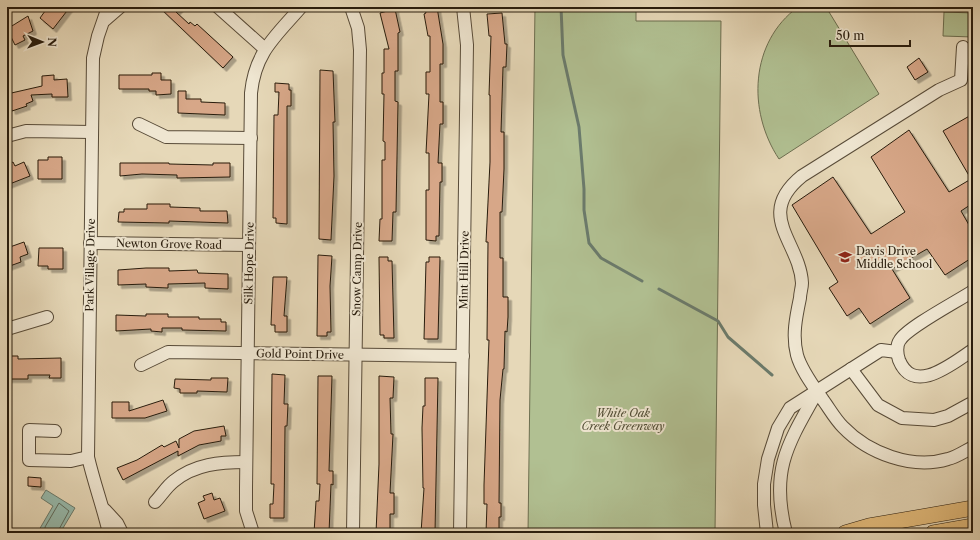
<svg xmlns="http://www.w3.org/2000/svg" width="980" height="540" font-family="'Libre Caslon Text',serif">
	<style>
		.green { fill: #b1c092; stroke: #6c6e50 }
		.water { fill: #97baac; stroke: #6b7b6c }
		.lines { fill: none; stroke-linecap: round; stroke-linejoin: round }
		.shore { stroke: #606b5c; stroke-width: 1 }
		.stream { stroke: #6b7b6c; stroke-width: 3 }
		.building { fill: #d7a788; stroke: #281c0d; filter: url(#shadow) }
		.minor-casing { stroke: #584b38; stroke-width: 14 }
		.major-casing { stroke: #281c0d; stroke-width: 16 }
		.minor { stroke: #efe6d1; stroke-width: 12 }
		.major { stroke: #e3bc7c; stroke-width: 15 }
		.labels { text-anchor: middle; stroke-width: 4; stroke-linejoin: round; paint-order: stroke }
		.street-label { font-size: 11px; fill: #281c0d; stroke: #efe6d1 }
		.poi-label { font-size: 11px; fill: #281c0d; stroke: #efe6d1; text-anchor: start }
		.park-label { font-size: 11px; font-style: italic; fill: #514d35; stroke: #efe6d1 }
	</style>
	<defs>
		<filter id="shadow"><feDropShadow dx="3.5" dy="3.5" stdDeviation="0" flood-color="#0004"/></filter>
	</defs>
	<rect width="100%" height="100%" fill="#e6d8b8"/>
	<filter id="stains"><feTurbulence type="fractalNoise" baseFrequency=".005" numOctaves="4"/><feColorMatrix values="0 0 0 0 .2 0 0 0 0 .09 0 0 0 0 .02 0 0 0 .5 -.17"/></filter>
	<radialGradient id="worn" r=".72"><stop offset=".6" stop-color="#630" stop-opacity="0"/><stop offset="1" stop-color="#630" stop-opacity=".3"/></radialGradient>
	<g class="green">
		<path d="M535,7h101v14h85l-6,512h-187z"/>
		<path d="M798,7h28l53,87 -100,65c-32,-48 -29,-117 19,-152z"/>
		<path d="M944,12l29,1v24l-30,-1z"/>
	</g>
	<path class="water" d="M46,490l29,18 -15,25h-15l-6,-3 14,-24 -12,-8z"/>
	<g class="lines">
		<path class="shore" d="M46,533l-1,-6 14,-24 10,8 -12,22"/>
		<g class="stream">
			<path d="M561,7l2,48 16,72 5,62v21l5,33 12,15 41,23"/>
			<path d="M659,289l59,32 10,16 44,38"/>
		</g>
	</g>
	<g class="building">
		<path d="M48,7h22l-17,22 -13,-11z"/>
		<path d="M159,7h22l-5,5 13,12 1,-2 5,4 2,-2 36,33 -10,11z"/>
		<path d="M424,7h13l6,37v20h-3v38h3v22h-3l-2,39h4v19h-2l-1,54h-3v5l-10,-1v-50h3v-37h-3l3,-59h-3v-22h4v-36h-2l-4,-22 2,-1z"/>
		<path d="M395,9l5,23 -2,1v38h-3v30l3,1 -2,110h-3l-1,29h-13l1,-22h2v-59h3v-18l-2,-1 1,-47h-2v-21h2v-24h5l-9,-36z"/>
		<path d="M502,13l3,31h2l-1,23h-3l-2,65h3v37l-2,43h-2v46h3v39h5v20l-1,15 -2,-1 -1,38h-1l-3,31 -1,103h2v14h-2v16h-13l1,-29h-3v-19l5,-145h-2l1,-98h-2l4,-80v-67h-1l2,-59h-2l-2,-22z"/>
		<path d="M28,16l5,15 -10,5 2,4 -10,5 -8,-16z"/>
		<path d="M919,58l9,14 -13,8 -8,-13z"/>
		<path d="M320,70l13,1 2,51h-2l1,54 -3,64 -12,-1z"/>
		<path d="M152,73h9v7h10v14l-15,1v-4h-7v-2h-30v-14h33z"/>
		<path d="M54,75v5l13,-1 1,18h-16v-3l-21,1 2,6 -7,3 1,2 -15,5 -5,-17 35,-8v-10z"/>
		<path d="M275,83l14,1v6h2v16h-4v118l-11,-1v-5h-3l1,-103h4l1,-23h-4z"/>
		<path d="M178,91h8v8h15v3l24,1v12l-47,-2z"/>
		<path d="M973,114v89l-12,8 12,21v25l-28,18 -18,-26 -35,20 18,29 -40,26 -11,-16 -12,8 -18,-28 9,-6 -46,-77 41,-28 38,57 34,-22 -34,-55 38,-27 40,62 22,-13 -28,-48z"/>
		<path d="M48,157h14v22h-24v-19h10z"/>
		<path d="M13,162l2,4 9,-4 6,14 -23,9v-20z"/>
		<path d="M120,163h49v1l44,1v-2h17v14l-53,1v-3l-35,-1 -22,2z"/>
		<path d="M147,204h23v3l30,1v3h27l1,12 -59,-2v2l-51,-1 1,-10h5v-3h23z"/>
		<path d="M24,242l4,12 -8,3 1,5 -14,5v-19z"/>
		<path d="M39,248h24v21h-15v-3h-10z"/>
		<path d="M318,255l14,1 -2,30 1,46h-4v4h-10z"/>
		<path d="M379,257h9v4h4l2,77h-10v-3h-4z"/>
		<path d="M429,257h11l-2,82h-14l2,-77h3z"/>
		<path d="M146,268h23v3l28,-1 1,3 30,1v15l-23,-1v-5l-37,1v4l-22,-1v-3l-28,1v-15z"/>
		<path d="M273,277h14l-3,39h3v16h-12v-7h-4z"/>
		<path d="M146,314h22v3h31v2h22v3h5v9l-44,-1v-2h-20v4l-11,-1v-2l-35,2v-16l30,1z"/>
		<path d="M7,356h11v3l43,-1v20h-12l1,-3h-22v4h-21z"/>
		<path d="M272,374l13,1 -1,29h4l-1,22h-2l-1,92h-14v-14h3l1,-20h-3z"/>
		<path d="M318,376h14l-3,95h4v14l-2,-1 -2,49h-15l2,-32h3l1,-17h-3z"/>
		<path d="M379,376l15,1 -1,21h-3l1,36h2l-3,59h4v21h-4v19h-14l3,-69z"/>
		<path d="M211,378h17l-1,14 -30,-1v2h-17v-4l-6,-1 1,-9 36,1z"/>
		<path d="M425,378h13l-3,155h-14l3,-45h-1l-1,-60 1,-22h2z"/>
		<path d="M163,400l4,11 -22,7h-33v-16h17v9z"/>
		<path d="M224,426l2,10h-5v5l-22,4 -21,11v-5l-55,29 -6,-12 20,-8 25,-15 2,2 12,-6 3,7v-9l15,-8z"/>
		<path d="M28,477l13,1v9l-13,-1z"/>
		<path d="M212,493l2,7 6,-2 5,13 -21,8 -6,-16 7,-3 -2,-4z"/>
	</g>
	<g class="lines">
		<g class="minor-casing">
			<g id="minor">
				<path d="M108,7l-10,29 -5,22 -5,399c6,26 15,50 21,76"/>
				<path d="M218,7l47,42"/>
				<path d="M351,7l7,21 2,22 -7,483"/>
				<path d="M105,20l15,-13"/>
				<path d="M963,47l-2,33 -22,10 -137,86c-48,39 -2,66 0,107 0,5 -2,10 -2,15 -4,19 -8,38 -3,57 4,15 17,32 26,45 6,8 12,19 20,27 25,26 69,43 105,32 9,-2 17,-8 25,-12"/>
				<path d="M139,124l27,13 85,1"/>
				<path d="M7,136l19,-5 66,1"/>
				<path d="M90,243l159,2"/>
				<path d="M973,291c-15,10 -65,36 -73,49 -4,5 -3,14 -1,20 15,37 55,2 74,-10"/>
				<path d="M7,329l40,-12"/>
				<path d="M141,365l27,-13 295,4"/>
				<path d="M851,369l27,36 24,13 32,2 14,-4 22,-12 3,4"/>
				<path d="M55,431l-26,-1v30l42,1 17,-4"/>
				<path d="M155,502c6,-6 12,-16 19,-21 21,-17 46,-19 72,-19"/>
				<path d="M105,510l12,13 5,10"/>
				<path d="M253,533l-7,-22v-23l5,-395c4,-41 25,-57 50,-86"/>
				<path d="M460,533l7,-488 -4,-38"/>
				<path d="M767,533l-3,-28v-21l4,-25 10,-31 12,-20 91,-58 16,2"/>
				<path d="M786,533c-16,-62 1,-88 31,-141"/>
			</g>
		</g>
		<g class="major-casing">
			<g id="major">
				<path d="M845,533l24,-7 104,-18"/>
				<path d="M933,533l40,-7"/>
			</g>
		</g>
		<use href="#minor" class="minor"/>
		<use href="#major" class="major"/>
	</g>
	<defs>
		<g id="school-bare" transform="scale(1.08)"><path d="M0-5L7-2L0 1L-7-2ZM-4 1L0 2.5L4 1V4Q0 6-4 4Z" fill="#8f2418" stroke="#efe6d1" stroke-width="2.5" paint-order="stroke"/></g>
	</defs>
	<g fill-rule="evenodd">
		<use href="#school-bare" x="845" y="257"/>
	</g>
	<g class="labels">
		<g class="street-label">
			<text transform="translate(169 244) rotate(1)" y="4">Newton Grove Road</text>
			<text transform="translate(249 263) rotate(-89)" y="4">Silk Hope Drive</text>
			<text transform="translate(90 265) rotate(-89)" y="4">Park Village Drive</text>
			<text transform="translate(357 269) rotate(-89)" y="4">Snow Camp Drive</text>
			<text transform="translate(464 270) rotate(-89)" y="4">Mint Hill Drive</text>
			<text transform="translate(300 354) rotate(1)" y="4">Gold Point Drive</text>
		</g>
		<g class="poi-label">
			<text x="856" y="255">Davis Drive<tspan x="856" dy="13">Middle School</tspan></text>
		</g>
		<g class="park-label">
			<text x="623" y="417">White Oak<tspan x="623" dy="13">Creek Greenway</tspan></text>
		</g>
	</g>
	<rect width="980" height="540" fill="none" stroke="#e6d8b8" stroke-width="24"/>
	<rect x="8" y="8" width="964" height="524" fill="none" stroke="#281c0d" stroke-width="2"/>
	<rect x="12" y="12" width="956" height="516" fill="none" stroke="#281c0d"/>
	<g transform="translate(42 42) rotate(91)" stroke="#efe6d1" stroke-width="3" paint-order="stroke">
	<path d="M0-3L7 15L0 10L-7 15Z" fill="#281c0d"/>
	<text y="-6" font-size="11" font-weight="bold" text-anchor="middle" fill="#281c0d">N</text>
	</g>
	<path d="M830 40v6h80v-6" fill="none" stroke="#281c0d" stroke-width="2"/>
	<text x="836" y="40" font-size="12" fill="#281c0d" stroke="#efe6d1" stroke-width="3" paint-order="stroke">50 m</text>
	<rect width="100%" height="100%" filter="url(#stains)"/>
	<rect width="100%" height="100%" fill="url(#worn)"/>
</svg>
